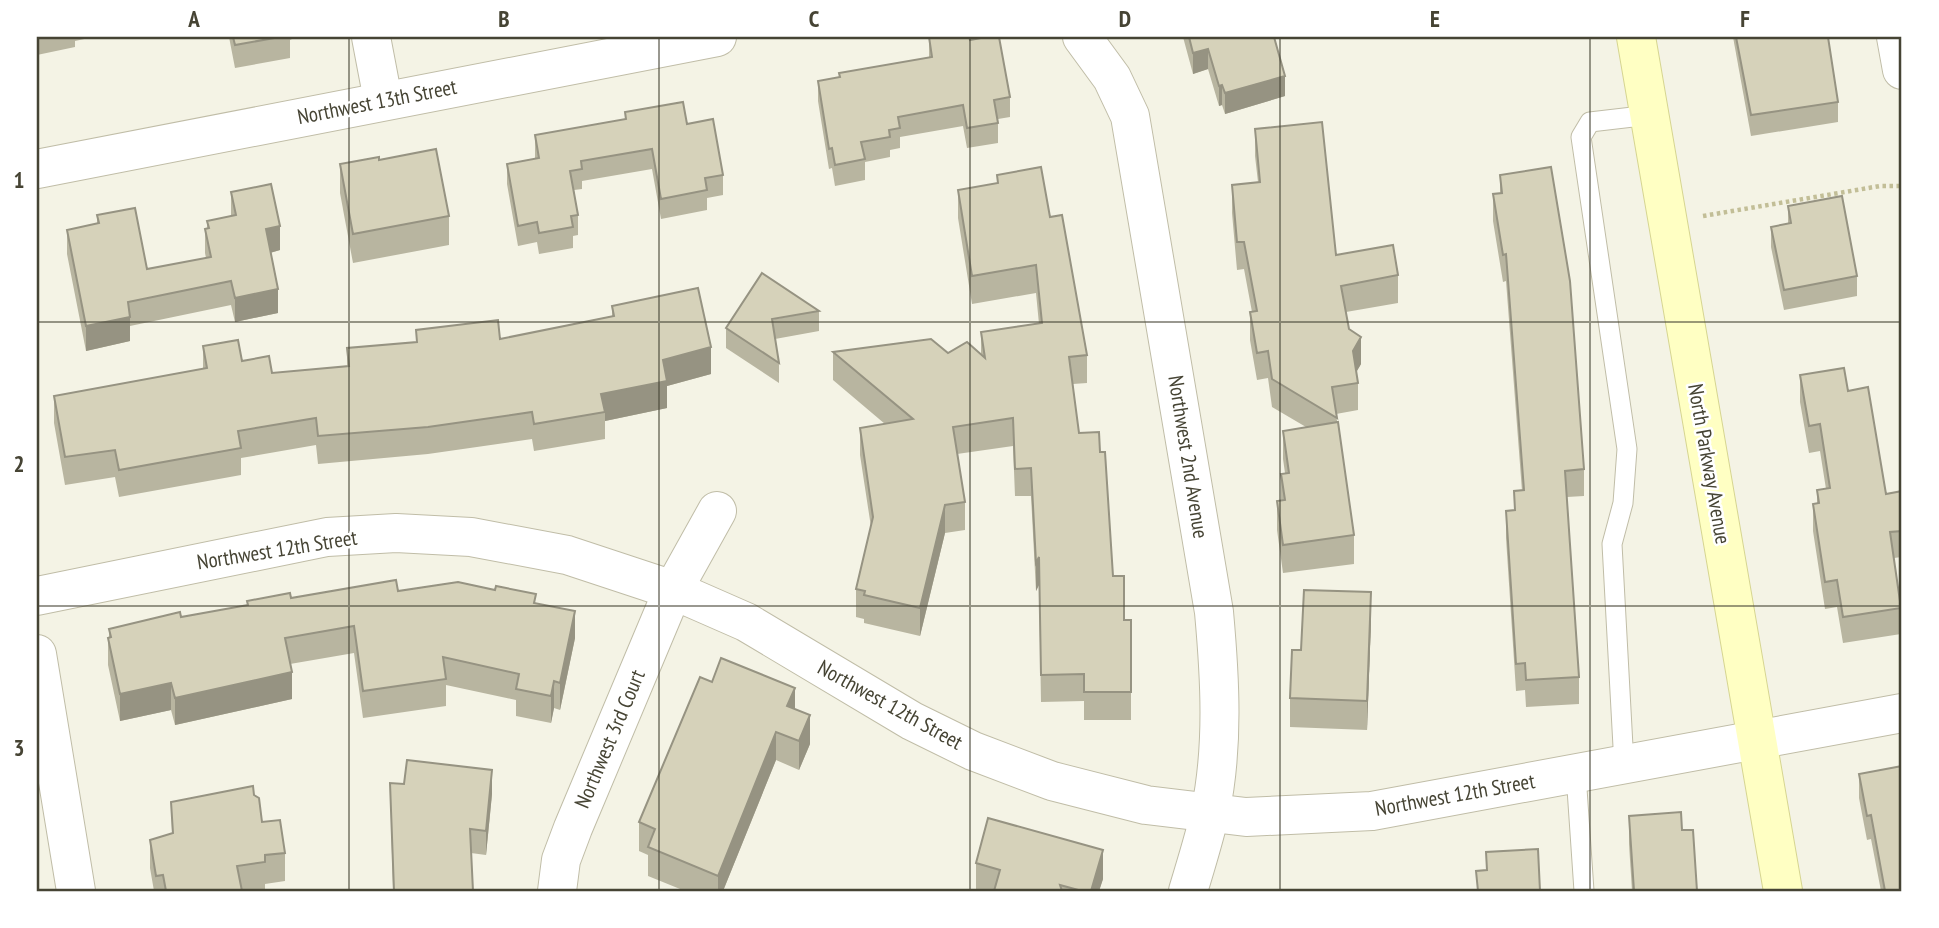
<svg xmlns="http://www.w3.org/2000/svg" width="1939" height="928" font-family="'PT Sans Narrow',sans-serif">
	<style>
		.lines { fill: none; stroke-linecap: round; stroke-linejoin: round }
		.lane-casing { stroke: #c0bda7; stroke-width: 21 }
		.street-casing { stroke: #c0bda7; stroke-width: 40 }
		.secondary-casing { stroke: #d6d591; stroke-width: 40 }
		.path { stroke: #c2be97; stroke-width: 4.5; stroke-dasharray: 3.5 3.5; stroke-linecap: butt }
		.lane { stroke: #fff; stroke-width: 19 }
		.street { stroke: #fff; stroke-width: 38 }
		.secondary { stroke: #ffffc3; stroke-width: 38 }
		.wall { fill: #b8b5a0 }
		.shaded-wall { fill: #969382 }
		.building { fill: #d6d2ba; stroke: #969382; stroke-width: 2 }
		.grid { fill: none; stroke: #464434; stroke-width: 2; stroke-opacity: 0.55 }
		.labels { text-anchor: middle; stroke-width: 5; stroke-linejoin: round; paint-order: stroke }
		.street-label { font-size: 21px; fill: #464434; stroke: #fff }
		.neatline { fill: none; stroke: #464434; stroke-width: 2.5 }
		.grid-label { font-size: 23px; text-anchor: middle; font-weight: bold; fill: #464434 }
	</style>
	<rect width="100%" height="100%" fill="#f4f3e5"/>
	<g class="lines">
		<g class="lane-casing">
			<g id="lane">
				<path d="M1624,765l-12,-221 11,-41 4,-54 -46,-312 9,-15 60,-7"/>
				<path d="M1576,774l8,117"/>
			</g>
		</g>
		<g class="street-casing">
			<g id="street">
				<path d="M371,37l12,63"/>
				<path d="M1082,37l30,41 18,38 84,496c6,66 10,135 -4,201 -6,26 -14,52 -22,78"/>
				<path d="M1896,37l6,33"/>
				<path d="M37,169l680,-132"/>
				<path d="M37,596l290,-59 69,-4 75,4 96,18 106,35 73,32 166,99 61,30 79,30 94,24 100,12 126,-6 530,-98"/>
				<path d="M37,654l39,237"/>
				<path d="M557,891l4,-31 12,-32 100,-238 44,-79"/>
			</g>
		</g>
		<g class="secondary-casing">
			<path id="secondary" d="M1636,37l147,854"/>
		</g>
		<path class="path" d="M1703,216l177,-30h22"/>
		<use href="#lane" class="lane"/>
		<use href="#street" class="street"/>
		<use href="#secondary" class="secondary"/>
	</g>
	<g class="wall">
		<path d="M37,37h52v1l-14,3v6l-38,8z"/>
		<path d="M229,37h63v2l-2,1v18l-55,10z"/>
		<path d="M929,37l41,3 40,57v20l-12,2v24l-31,5 -4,-22 -63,11v11l-10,2v7l-25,5v18l-30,6 -3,-18 -3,1 -11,-68v-20l21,-4v-4l90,-15z"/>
		<path d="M1183,37h91l11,59 -60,18 -3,-9 -3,1 -11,-37 -15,5z"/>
		<path d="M1733,37h95l10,65v20l-87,14z"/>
		<path d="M625,112l62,12 36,51v20l-16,3v12l-46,9 -9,-50 -70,12v8l-8,1 4,25v20l-5,1v12l-34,6 -2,-12 -19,4 -11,-62v-20l28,-5v-24l90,-16z"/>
		<path d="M1255,129l81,126 62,20v28l-52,9 3,17 12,35 -5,8 2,11v27l-22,4 18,121v29l-71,9 -6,-43v-29h4v-27l4,-1 -2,-14v-28l23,-4 -34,-20 -4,-29 -11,2 -7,-40v-28h2l-8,-43 -7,1 -5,-57v-28l26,-3 -3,-26z"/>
		<path d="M340,164l109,52v29l-96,18 -13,-70z"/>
		<path d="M997,175l53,42 37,138v28l-14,1 6,49 21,19 13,124 11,44h7v100h-47v-19l-43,1 -2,-117 -3,6 -5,-95h-16l-2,-50 -56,8 8,48v28l-20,3 -25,103 -56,-13v-4l-8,-2v-28l15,-62 -11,-72v-27l25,-4 -52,-44v-28l148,2v-22l58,-8 -3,-31 -64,11 -14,-86v-28l39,-7z"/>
		<path d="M1500,175l84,294v27l-17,1 12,180v27l-53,3 -1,-17 -9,1 -10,-153v-27l8,-1v-19h8l-16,-210 -3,1 -10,-61v-27l7,-1z"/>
		<path d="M231,192l49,58 -10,3 8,60 -43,9 -4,-17 -101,21v15l-44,10 -19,-97v-24l30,-6v-9l50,54 59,-11 -1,-5v-24l2,-1v-7l24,-5z"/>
		<path d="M1788,206l69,70v20l-73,14 -13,-63v-20l17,-3z"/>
		<path d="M612,306l99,68 -44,12v22l-62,13v18l-71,12 -2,-12 -104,15 -110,10 -2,-19 -75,13v17l-122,22 -4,-20 -50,8 -11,-62v-27l149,-27v-23l69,27 75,-7v-18l69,-6v-12l84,9 112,-23z"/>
		<path d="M819,311v20l-44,8 4,24v20l-53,-35v-20z"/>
		<path d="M1800,375l48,16 38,103 16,-3v66l-8,1 7,50v26l-58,9 -6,-36 -12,2 -12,-78v-27l4,-1v-13l9,-1 -6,-38 -11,2 -9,-51z"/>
		<path d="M398,591l138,12 39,35 -15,72 -6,-2 -3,15 -35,-7v-16l-70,-15v21l-83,12 -9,-65 -64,11 2,35 -117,26 -4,-15 -51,11 -12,-56v-27l1,-1v-8l138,-23v-5z"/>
		<path d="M1371,621l-4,109 -77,-3v-29l11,-48z"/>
		<path d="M712,682l83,27 15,35 -11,26 -23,-10 -53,131h-38l-37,-15v-21l-9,-4v-29z"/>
		<path d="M1859,774l43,117h-21l-10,-52 -4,1 -8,-42z"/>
		<path d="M390,783l102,11 -6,61 -15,-2 2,38h-80z"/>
		<path d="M254,795l8,27 23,31v28l-20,3v6l-5,1h-106l-4,-23v-28l22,-7 -1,-31z"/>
		<path d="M1629,816l53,14 15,61h-65l-3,-47z"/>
		<path d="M976,863l127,16 -4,12h-123z"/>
	</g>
	<g class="shaded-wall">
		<path d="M1208,49v20l-15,5v-21z"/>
		<path d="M1285,76v20l-60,18v-21z"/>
		<path d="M1222,85v20l-3,1v-20z"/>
		<path d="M280,226v24l-14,4v-25z"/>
		<path d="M278,289v24l-43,9v-24z"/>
		<path d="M130,317v24l-44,10v-25z"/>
		<path d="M1361,337v27l-8,14v-27z"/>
		<path d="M711,347v27l-44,12v22l-62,13v-9l-4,-18 62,-34z"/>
		<path d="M945,505v28l-25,103v-28z"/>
		<path d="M1039,557v28l-3,6v-28z"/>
		<path d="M1371,592v29l-4,109v-29z"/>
		<path d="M575,611v27l-15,72v-27z"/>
		<path d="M292,672v27l-117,26v-27z"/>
		<path d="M554,681v27l-3,15v-27z"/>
		<path d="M171,683v27l-51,11v-27z"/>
		<path d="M795,688v29l-8,-11z"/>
		<path d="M810,715v29l-11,26v-29z"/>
		<path d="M776,732v28l-53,131h-5v-15z"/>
		<path d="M492,770v24l-6,61v-24z"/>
		<path d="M1103,850v29l-4,12h-8z"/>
	</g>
	<g class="building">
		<path d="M233,37h47l-45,8z"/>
		<path d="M929,37h40l1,3 16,-3h13l11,60 -16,3 4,23 -31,5 -4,-23 -65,12 2,11 -11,2 1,7 -29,5 4,17 -30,6 -3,-17 -3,1 -11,-68 22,-4 -1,-4 93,-16z"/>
		<path d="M1189,37h85l11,39 -60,17 -3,-8 -3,1 -11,-37 -15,4z"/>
		<path d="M1736,37h92l10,65 -87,13z"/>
		<path d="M683,102l4,22 26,-5 10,56 -18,3 2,12 -46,9 -9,-50 -71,12 1,8 -12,2 8,44 -7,1 2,11 -34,6 -2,-11 -19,4 -11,-62 32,-6 -4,-23 91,-16 -1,-7z"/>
		<path d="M1322,122l14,133 57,-10 5,30 -57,11 8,43 12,8 -8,14 5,32 -26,4 5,31 -65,-39 -4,-28 -11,2 -7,-41 7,-1 -13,-69h-7l-5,-57 28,-3 -5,-53z"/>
		<path d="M436,149l13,67 -96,18 -13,-70 39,-7v3z"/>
		<path d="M1041,167l9,50 12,-2 25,140 -18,2 10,76 20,-1 1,20h5l8,124h11v44h7v72h-47v-18l-43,1 -2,-118 -3,6 -5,-95 -16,1 -2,-51 -60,9 12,75 -20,3 -25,103 -56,-13 1,-4 -9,-2 17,-72 -13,-89 53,-9 -80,-67 98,-13 17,14 19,-11 18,16 -4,-26 61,-9 -6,-58 -64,11 -14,-86 40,-7 -1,-8z"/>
		<path d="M1551,167l19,114 14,188 -19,2 14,206 -53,3 -1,-17 -9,1 -10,-153 9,-1 -1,-19 10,-1 -18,-236 -3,1 -10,-61 9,-1 -2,-18z"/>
		<path d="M271,184l9,42 -14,3 12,60 -43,9 -4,-17 -103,21 2,15 -44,9 -19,-96 32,-7 -2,-8 38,-7 12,61 64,-12 -6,-28 4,-1 -2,-7 29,-6 -5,-23z"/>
		<path d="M1842,196l15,80 -73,14 -13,-63 20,-4 -3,-17z"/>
		<path d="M762,273l57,38 -47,8 7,44 -53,-35z"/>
		<path d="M698,288l13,59 -48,13 4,21 -66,13 4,18 -71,12 -2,-12 -104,15 -110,9 -2,-18 -78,13 3,17 -122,22 -4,-20 -50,7 -11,-61 153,-28 -4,-22 35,-6 4,21 27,-5 3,17 77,-7 -2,-18 70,-6 -1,-12 82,-10 2,19 114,-23 -2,-10z"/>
		<path d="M1844,368l4,23 20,-4 18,107 16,-3v40l-12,1 11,76 -58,9 -6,-37 -12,2 -12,-78 6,-1 -2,-13 13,-2 -10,-64 -11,2 -9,-51z"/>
		<path d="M1338,422l16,113 -71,10 -6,-44 8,-1 -4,-26 8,-1 -6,-42z"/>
		<path d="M396,580l2,11 60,-9 37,8 1,-4 40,8 -2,9 41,8 -15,72 -6,-2 -3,15 -35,-7 3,-15 -76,-17 3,22 -83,12 -9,-65 -69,12 7,34 -117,26 -4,-15 -51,11 -12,-56 3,-1 -2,-8 71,-17 1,5 67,-12 -1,-4 43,-8 1,5z"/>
		<path d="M1304,590l67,2 -4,109 -77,-3 2,-48h9z"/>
		<path d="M721,658l74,30 -8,18 23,9 -11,26 -23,-9 -58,144 -70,-29 7,-18 -16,-7 61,-145 12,5z"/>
		<path d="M407,760l85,10 -6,61 -16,-2 3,62h-79l-4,-108 14,1z"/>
		<path d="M1902,766v125h-17l-14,-76 -4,1 -8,-42z"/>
		<path d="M253,786l1,9 5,3 3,24 18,-2 5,33 -20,2v7l-28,4 5,25h-76l-3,-16 -7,1 -6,-36 23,-7 -2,-31z"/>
		<path d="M1681,812l1,18h11l4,61h-63l-5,-75z"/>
		<path d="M988,818l115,32 -12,41h-9l-22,-6 2,6h-68l6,-21 -24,-7z"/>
		<path d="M1538,849l2,42h-62l-2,-20 11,-1 -1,-18z"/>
	</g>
	<path class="grid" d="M349,37v854M659,37v854M970,37v854M1280,37v854M1590,37v854M37,322h1865M37,606h1865"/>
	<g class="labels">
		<g class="street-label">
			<text transform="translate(377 102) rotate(-11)" y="7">Northwest 13th Street</text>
			<text transform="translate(1188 457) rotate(81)" y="7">Northwest 2nd Avenue</text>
			<text transform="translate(1709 464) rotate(80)" y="7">North Parkway Avenue</text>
			<text transform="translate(277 550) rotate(-9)" y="7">Northwest 12th Street</text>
			<text transform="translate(890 705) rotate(29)" y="7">Northwest 12th Street</text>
			<text transform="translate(610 739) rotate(-67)" y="7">Northwest 3rd Court</text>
			<text transform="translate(1455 795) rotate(-10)" y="7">Northwest 12th Street</text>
		</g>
	</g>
	<rect width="1939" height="928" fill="none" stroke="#ffffff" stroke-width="77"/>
	<rect x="38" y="38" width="1862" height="852" class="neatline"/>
	<g class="grid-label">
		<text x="194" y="27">A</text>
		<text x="504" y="27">B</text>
		<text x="814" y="27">C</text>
		<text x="1125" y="27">D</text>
		<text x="1435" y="27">E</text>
		<text x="1745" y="27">F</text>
		<text x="19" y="188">1</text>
		<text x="19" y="472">2</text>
		<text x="19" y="756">3</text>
	</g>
</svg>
